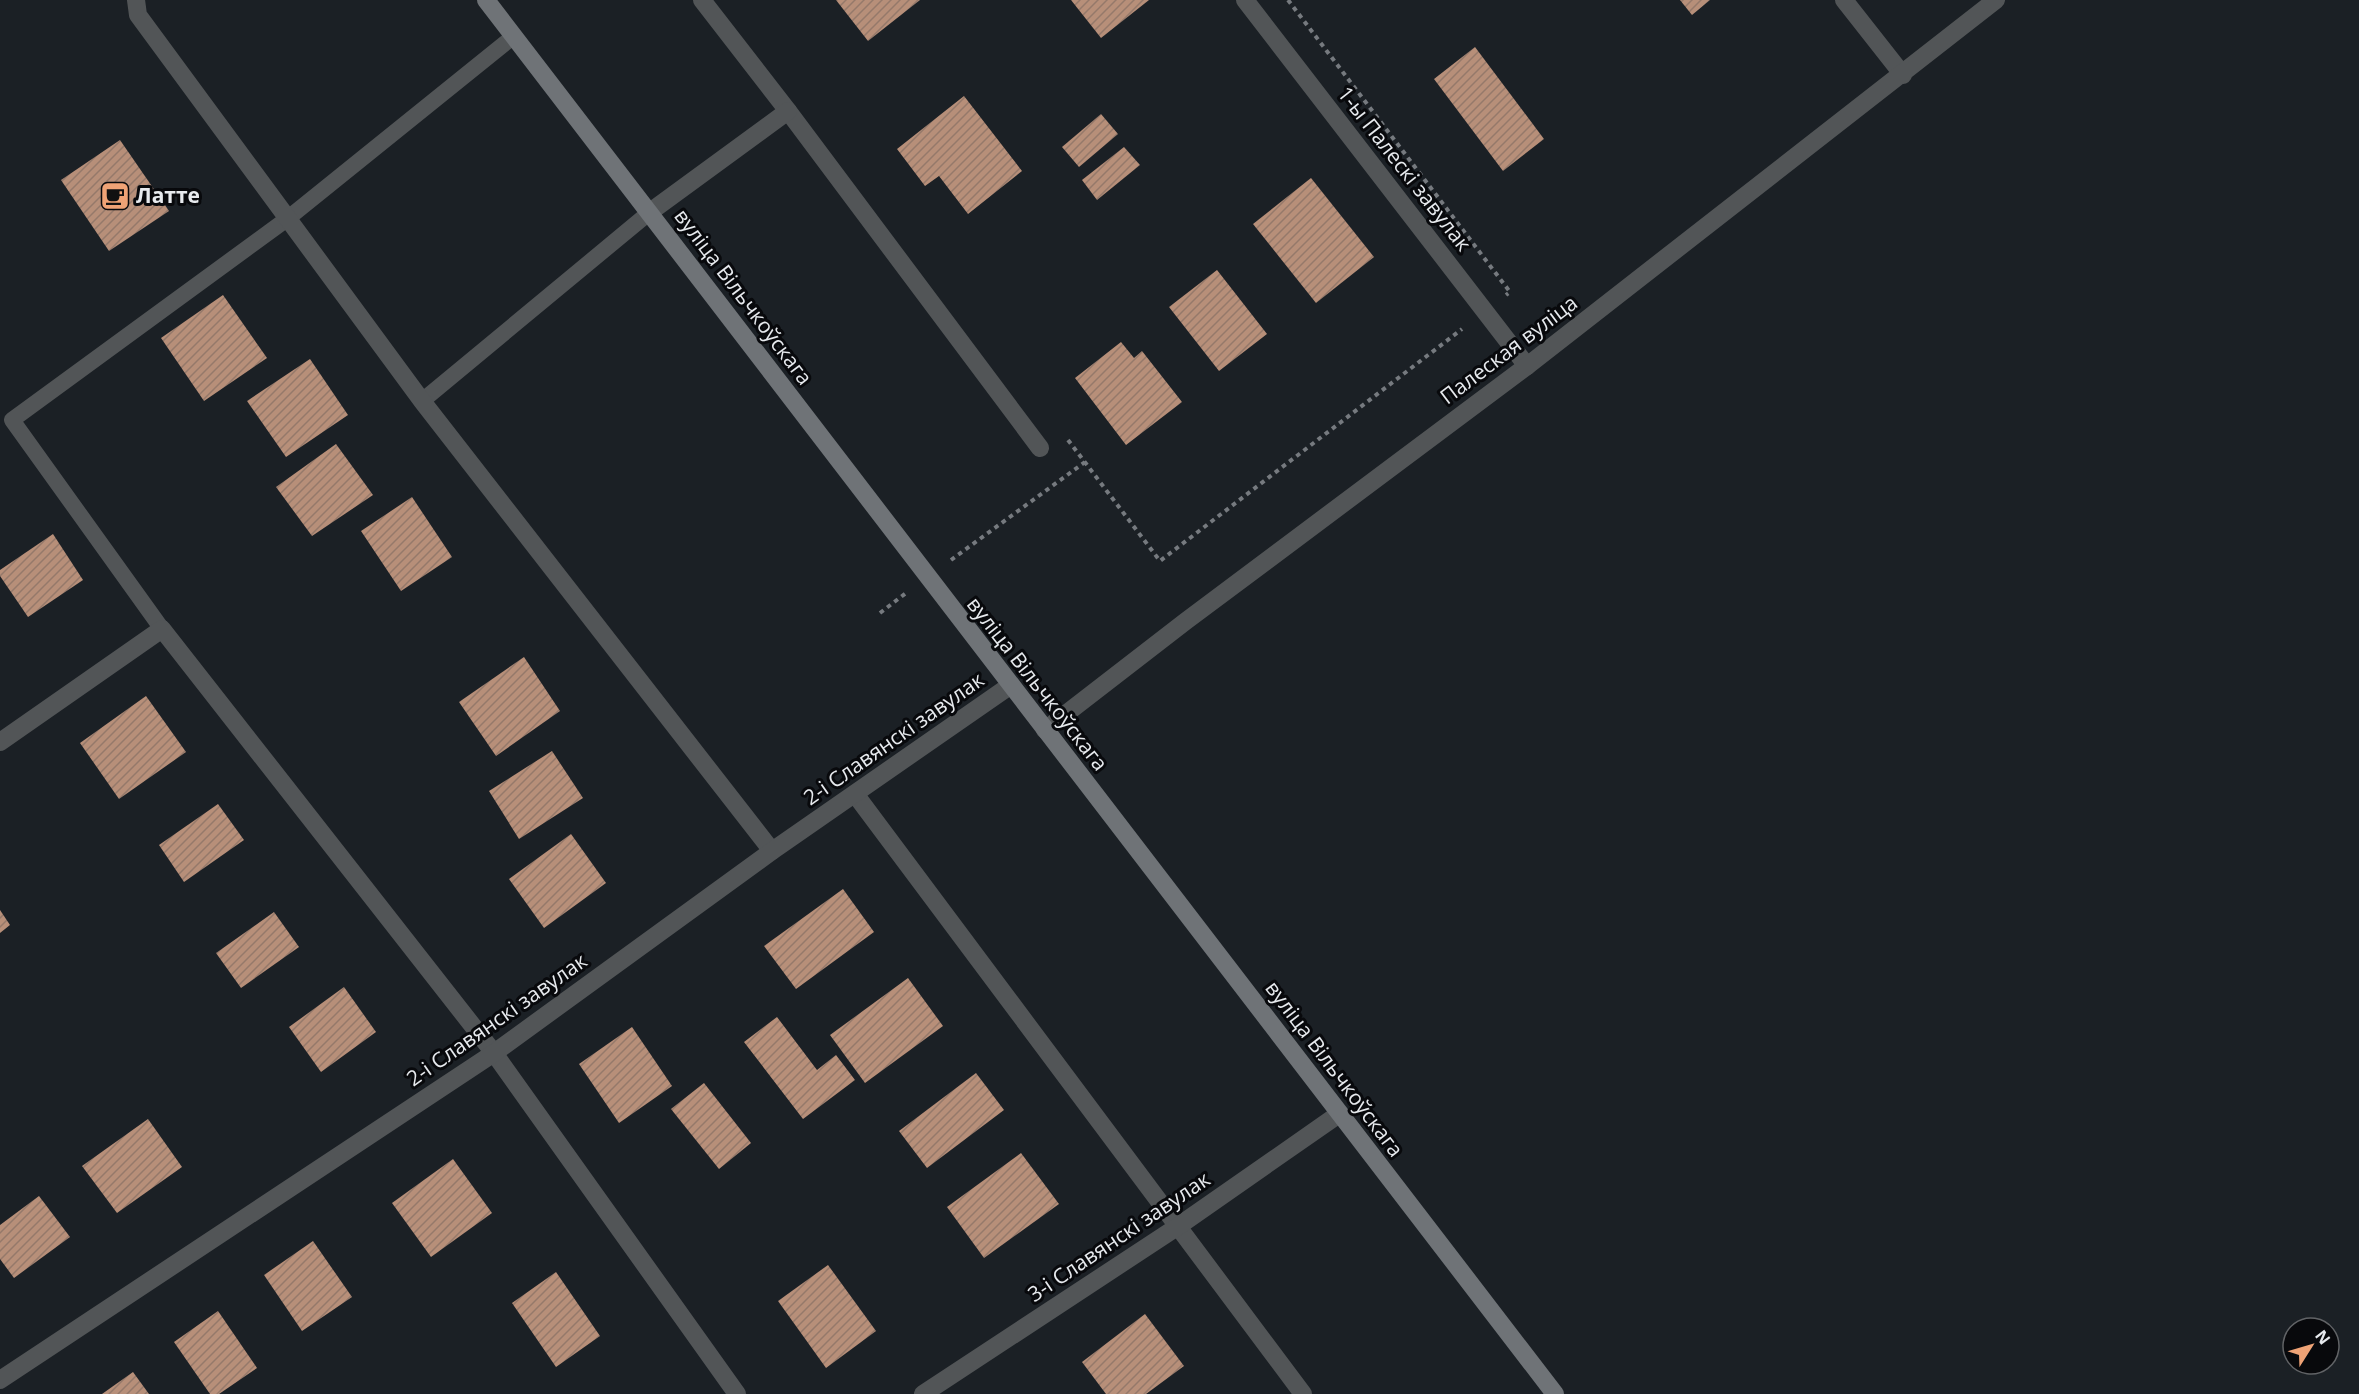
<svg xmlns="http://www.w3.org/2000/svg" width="2359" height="1394" font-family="'Open Sans',sans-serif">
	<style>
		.building { fill: url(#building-hatch) }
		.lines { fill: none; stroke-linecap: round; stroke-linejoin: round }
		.path { stroke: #767a7f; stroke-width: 4; stroke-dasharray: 4.5 4.5; stroke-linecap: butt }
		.service { stroke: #525557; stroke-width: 16 }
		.minor { stroke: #525557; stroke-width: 18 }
		.secondary { stroke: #6f7377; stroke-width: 18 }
		.labels { text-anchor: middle; stroke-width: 6; stroke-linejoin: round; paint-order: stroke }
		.street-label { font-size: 21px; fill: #e7eaee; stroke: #08090c }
		.poi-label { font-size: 21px; font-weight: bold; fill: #e7eaee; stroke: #08090c; text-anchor: start }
	</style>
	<defs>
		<pattern id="building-hatch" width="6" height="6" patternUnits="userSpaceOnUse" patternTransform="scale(1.5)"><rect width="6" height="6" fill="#b78f79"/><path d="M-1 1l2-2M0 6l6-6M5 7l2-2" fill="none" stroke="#95796a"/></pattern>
	</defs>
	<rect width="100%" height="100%" fill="#1b2025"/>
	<g class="building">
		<path d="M836,0h84l-52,41z"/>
		<path d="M1071,0h78l-48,38z"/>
		<path d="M1680,0h30l-18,15z"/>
		<path d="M1475,47l69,92 -41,32 -69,-92z"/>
		<path d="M964,96l58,75 -54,43 -29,-38 -14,10 -28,-37z"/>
		<path d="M1101,114l17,20 -39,33 -17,-20z"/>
		<path d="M120,140l49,71 -60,40 -48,-71z"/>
		<path d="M1124,147l16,18 -43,35 -15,-20z"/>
		<path d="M1311,178l63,79 -58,46 -63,-79z"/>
		<path d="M1217,270l50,64 -48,37 -50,-64z"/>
		<path d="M223,295l44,63 -63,43 -43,-63z"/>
		<path d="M1121,342l13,16 8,-7 40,51 -56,43 -51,-67z"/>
		<path d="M310,359l38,56 -62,42 -39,-56z"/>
		<path d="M336,444l37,51 -61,41 -36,-49z"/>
		<path d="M412,497l40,60 -51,34 -40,-60z"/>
		<path d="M53,534l30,46 -55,37 -28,-41v-6z"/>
		<path d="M524,657l36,54 -64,45 -37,-54z"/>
		<path d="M146,696l40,56 -67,47 -39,-56z"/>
		<path d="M552,751l31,47 -64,41 -30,-48z"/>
		<path d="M218,804l26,36 -60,42 -25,-37z"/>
		<path d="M571,834l35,49 -62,45 -35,-49z"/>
		<path d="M843,889l31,43 -78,57 -32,-43z"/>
		<path d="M0,910l10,15 -10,8z"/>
		<path d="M274,912l25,35 -58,41 -25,-35z"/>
		<path d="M908,978l35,48 -78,57 -35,-48z"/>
		<path d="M344,987l32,45 -55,40 -32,-45z"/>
		<path d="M777,1017l40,53 19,-15 19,25 -52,39 -59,-77z"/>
		<path d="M632,1027l40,59 -53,37 -40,-59z"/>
		<path d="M976,1073l28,37 -77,58 -28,-37z"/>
		<path d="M704,1083l47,60 -32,26 -48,-60z"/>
		<path d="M148,1119l34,48 -65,46 -35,-47z"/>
		<path d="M1021,1153l38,51 -75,54 -37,-51z"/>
		<path d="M453,1159l39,54 -61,44 -39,-54z"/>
		<path d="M39,1196l31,41 -56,41 -14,-19v-34z"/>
		<path d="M313,1241l39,56 -50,34 -38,-56z"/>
		<path d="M828,1265l48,66 -50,37 -48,-67z"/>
		<path d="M556,1272l44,64 -44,31 -44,-64z"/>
		<path d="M218,1311l39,57 -38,26h-9l-36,-52z"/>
		<path d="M1145,1314l39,52 -38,28h-40l-24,-32z"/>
		<path d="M133,1372l16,22h-47z"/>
	</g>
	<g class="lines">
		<g class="path">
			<path d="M1288,0l222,292 -4,3"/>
			<path d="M1068,440l92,121 302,-232"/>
			<path d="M951,560l134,-98"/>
			<path d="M880,613l26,-20"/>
		</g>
		<g class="service">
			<path d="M422,401l228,-189"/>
			<path d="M162,629l-150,-209 275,-201 227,-183"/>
		</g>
		<g class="minor">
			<path d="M136,0l2,15 284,386 350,450"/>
			<path d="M702,0l86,111 252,337"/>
			<path d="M1245,0l282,366"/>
			<path d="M1844,0l59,75"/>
			<path d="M650,212l138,-101"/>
			<path d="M1045,730l141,-109 341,-255 469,-366"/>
			<path d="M0,742l162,-113 332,424 243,341"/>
			<path d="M855,794l448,600"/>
			<path d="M0,1380l494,-327 278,-202 239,-166"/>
			<path d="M923,1394l254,-167 162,-113"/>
		</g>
		<path class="secondary" d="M486,0l1069,1394"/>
	</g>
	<defs>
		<g id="cafe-square" transform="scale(1.5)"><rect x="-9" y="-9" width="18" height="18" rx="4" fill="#efa376" stroke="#08090c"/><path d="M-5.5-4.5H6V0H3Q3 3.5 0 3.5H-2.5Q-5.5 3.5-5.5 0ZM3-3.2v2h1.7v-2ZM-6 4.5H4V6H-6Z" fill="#111"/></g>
	</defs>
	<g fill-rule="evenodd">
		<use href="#cafe-square" x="115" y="196"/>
	</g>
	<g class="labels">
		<g class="street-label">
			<text transform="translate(1404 169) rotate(52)" y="7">1-ы Палескі завулак</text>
			<text transform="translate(743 297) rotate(53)" y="7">вуліца Вільчкоўскага</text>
			<text transform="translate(1509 350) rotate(-37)" y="7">Палеская вуліца</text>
			<text transform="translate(1037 684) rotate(52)" y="7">вуліца Вільчкоўскага</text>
			<text transform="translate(894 739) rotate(-35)" y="7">2-і Славянскі завулак</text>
			<text transform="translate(497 1020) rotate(-35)" y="7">2-і Славянскі завулак</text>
			<text transform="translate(1334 1069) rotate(53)" y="7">вуліца Вільчкоўскага</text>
			<text transform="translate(1119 1237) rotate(-34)" y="7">3-і Славянскі завулак</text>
		</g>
		<g class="poi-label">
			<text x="136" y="203">Латте</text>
		</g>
	</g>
	<g transform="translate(2311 1346) rotate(53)"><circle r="28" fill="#08090c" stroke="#616366" stroke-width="1.5"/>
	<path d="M0-4.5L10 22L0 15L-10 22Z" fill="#efa376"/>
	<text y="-9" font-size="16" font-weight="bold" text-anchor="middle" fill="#e7eaee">N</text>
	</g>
</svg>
